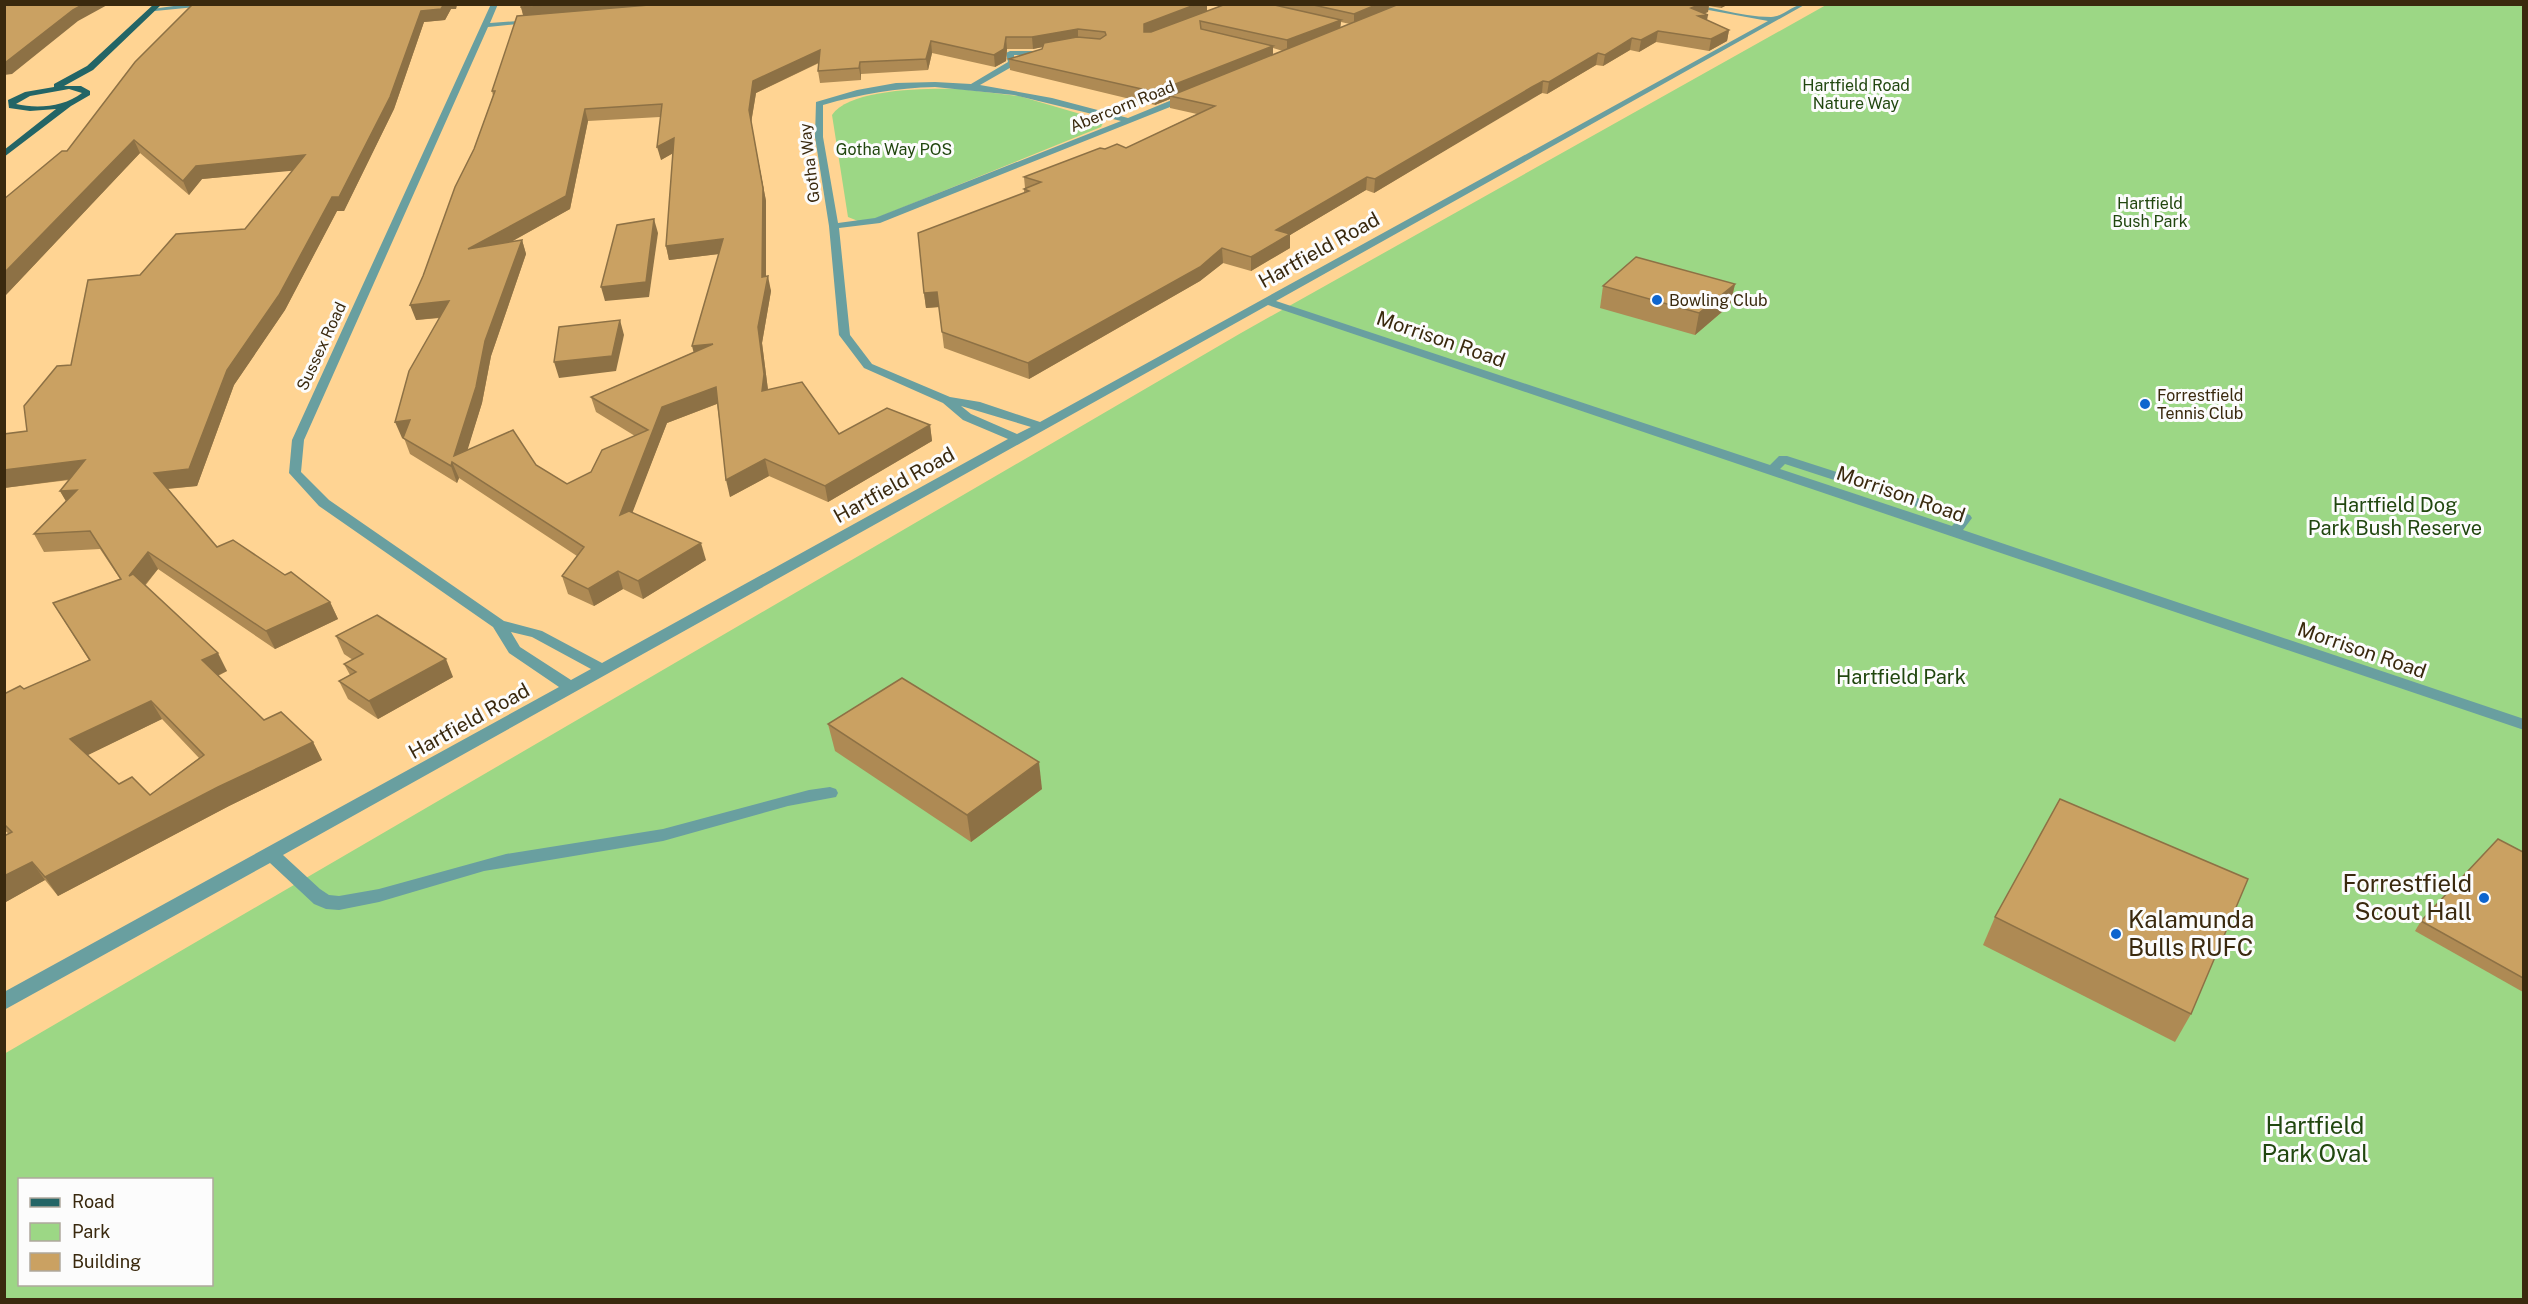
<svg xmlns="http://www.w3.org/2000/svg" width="2528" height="1304" font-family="'Public Sans',sans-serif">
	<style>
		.green { fill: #9cd785; fill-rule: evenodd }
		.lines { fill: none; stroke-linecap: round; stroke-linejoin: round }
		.minor { fill: #699fa0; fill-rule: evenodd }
		.major { fill: #236566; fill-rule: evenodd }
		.wall { fill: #ae8a54; fill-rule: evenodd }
		.shaded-wall { fill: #8d7145 }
		.building { fill: #caa162; stroke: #8d7145; stroke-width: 1.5; fill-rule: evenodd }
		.poi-dot { fill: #0e65ce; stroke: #fcfcfc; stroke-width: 2 }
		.labels { text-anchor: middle; stroke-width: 6; stroke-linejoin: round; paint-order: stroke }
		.far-park-label { font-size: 16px; fill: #21470f; stroke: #fcfcfc }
		.far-street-label { font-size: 16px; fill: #3a290e; stroke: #fcfcfc }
		.far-poi-label { font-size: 16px; fill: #3a290e; stroke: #fcfcfc; text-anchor: start }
		.street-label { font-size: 20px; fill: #3a290e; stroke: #fcfcfc }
		.park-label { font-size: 20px; fill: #21470f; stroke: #fcfcfc }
		.near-poi-label { font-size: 24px; fill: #3a290e; stroke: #fcfcfc; text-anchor: end }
		.near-park-label { font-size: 24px; fill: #21470f; stroke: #fcfcfc }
	</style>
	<rect width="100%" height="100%" fill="#ffd493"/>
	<g class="green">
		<path d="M1826,5h697v1294h-2518l-1,-245 1237,-721zM20,1180h192v104h-192z"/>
		<path d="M960,89l59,7 75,22 9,5 -2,4 -227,92 -16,2 -10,-4 -16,-102c17,-27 99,-27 128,-26z"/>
	</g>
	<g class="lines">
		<g class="minor">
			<path d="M188,4h38l-71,7 -3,-2z"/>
			<path d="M491,4h7l-8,19 43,-3 4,2 -49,5 -184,413 -3,32 28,28 175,121 38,10 60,32 406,-224 -45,-19 -20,-17 -79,-35 -25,-33 -10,-109 -14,-89 1,-35 41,-12 39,-7 39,-1 36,2 37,-22 -2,-9 4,-2h29l4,5 -13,4 -4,-2 6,-3h-18l1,10 -35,20 72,13 76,20 56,-23h6v4l-310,124 -41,5 11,107 22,29 78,33 30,5 60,20 728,-401 -92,-17c32,0 63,13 95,13 12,0 22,-13 35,-13l-530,297 494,164 9,-9h8l183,59 2,3 -9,12 561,189v11l-1256,-425 -985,550 37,34 9,6 10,1 40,-7 127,-35 157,-25 146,-39 21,-3 6,2 2,4 -2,4 -48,9 -125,35 -179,30 -105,31 -40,8 -13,-1 -12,-5 -44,-41 -266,147v-18l555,-305 -50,-34 -16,-26 -174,-121 -30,-33 3,-33zM935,87l79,8 107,26 -246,97 -37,5 -15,-86v-32c38,-11 73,-17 112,-18zM961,406l70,21 -14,7 -46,-20zM1785,464l172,56 -5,6 -172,-57zM511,632l21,5 59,32 -20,11 -51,-33z"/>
		</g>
		<path class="major" d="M154,4h8l-69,66 -29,16h17l9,5v4l-19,11 -67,51v-7l52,-41 -26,2 -21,-3 -1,-8 17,-8 29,-5v-3l33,-18zM69,89l13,4c-18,14 -45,16 -66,11l14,-8z"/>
	</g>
	<g class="wall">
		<path d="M193,4h264l-1,5h-5l-6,11 -21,2 -30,87 -50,102h-7l-52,99 -51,75 -37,101 -29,3 49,58 68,28 45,27 8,17 -63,30 -117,-80 -13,17 82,85 -9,5 46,44 49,22 9,18 -93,46 -171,90 -13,-16 -41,23v-67l5,-2 -5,-4v-136l20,-5 65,-29 -36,-57 67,-24 -20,-30 -56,3 -10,-18 32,-33 -6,-10 9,-11 -65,8v-54l23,-3 44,-66 69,-90 105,-46 48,-59 -91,9 -13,16 -49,-42 -136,144v-98l63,-48zM162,719l37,39 -49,37 -31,-11 -32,-29z"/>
		<path d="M1226,4h503l-8,4 -12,-2 -1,6 -3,1 2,7 22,10 -2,11 -18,10 -53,-9 -17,10 -9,-2 -27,16 -7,-1 -49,29 -5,-1 -12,6 -156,94 -8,-3 -76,45v13l-39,23 -28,-8 -23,18 -171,98 -85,-31 -5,-41 -13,1 -2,-15 100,-100v-4l1,-1 -1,-11 81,-28 21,-1 71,-34 -27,-6v-9l-15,6 -145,-35 -1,-11 33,-10v-2l-9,2h-26l-1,12 -11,6 -63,-14 -4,17 -67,4v6l-41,3 -2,-12 1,-8 -63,30 -5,30 15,78v76l5,14 -9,52 6,47 71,44 91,-9 2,16 -104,61 -59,-26 -39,21 -13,-93 -50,19 -35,89 74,48 -63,39 -20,-10 -29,17 -26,-12 -6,-18 15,-20 -118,-78 -2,5 -47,-29 -6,-16h-2l38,-120 -24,2 7,-44 51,-127 19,-53 -1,-5 31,-76 -2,-8 686,4zM1341,22l9,2 -10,4zM1273,48l10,3 -10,4zM660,117l1,43 12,-7 -7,93 3,14 50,-6 -25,98 -103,45 5,15 39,24 -44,36 -24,12 -31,-19 -69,-15 15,-47 9,-47 35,-102 -4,-14 -11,2 59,-33 18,-88z"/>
		<path d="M1735,284l-5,21 -35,30 -95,-27 3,-22z"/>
		<path d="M336,636l117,41 -75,42 -30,-20 -9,-18 11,-6 -6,-11 9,-4 -9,-6z"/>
		<path d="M828,724l214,65 -71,53 -136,-91z"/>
		<path d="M2523,852v140l-108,-61 6,-10z"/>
		<path d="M1995,917l196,97 -16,28 -192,-97z"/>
	</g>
	<g class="shaded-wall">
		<path d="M84,4h25l-31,17 -66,53 -8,1v-12l69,-53z"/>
		<path d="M444,4h13l-1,5h-5l-6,11 -21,2 -30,87 -50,102h-7l-52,99 -51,75 -37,101 -34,3 -9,-16 73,-103 194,-359z"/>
		<path d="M558,4h147l-181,14 -3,-11z"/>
		<path d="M1197,4h10v8l-63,23v-11z"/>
		<path d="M1378,4h27l-51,21v-11z"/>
		<path d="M1701,4h8l-1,8 -18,7 1,-11z"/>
		<path d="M1722,4h7l-8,4z"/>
		<path d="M1708,15l-2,11 -8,-10z"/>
		<path d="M1341,20l-1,11 -53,21v-12z"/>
		<path d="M1078,29v11l-45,9 -1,-12z"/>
		<path d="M1729,30l-2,11 -18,10 2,-12z"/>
		<path d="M1658,31l-2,11 -17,10 2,-12z"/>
		<path d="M1006,37l1,12 -1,12 -11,6 -1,-12z"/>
		<path d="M1632,38l-2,12 -27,16 2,-11z"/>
		<path d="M931,41l1,12 -4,17 -2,-11z"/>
		<path d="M1273,46v12l-103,38v3l-15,6v-13z"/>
		<path d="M820,50l2,11 -66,32 -5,30 15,78v89l2,-14 3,15 -9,52 6,47 -6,1 -4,-64 -9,-217 4,-29z"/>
		<path d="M1598,53l-2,12 -49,29 2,-12z"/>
		<path d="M860,62l1,12v6l-2,-12z"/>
		<path d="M1543,81l-1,12 -168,100 1,-14z"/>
		<path d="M585,109l3,12 -18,88 -97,54 -5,-14z"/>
		<path d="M674,138l3,13 -16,9 -4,-13z"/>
		<path d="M134,140l6,13 -136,144v-24z"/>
		<path d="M305,155l6,14 -109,10 -13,16 -6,-14 13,-15z"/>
		<path d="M1367,177l-1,13 -76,45v13l-39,23v-14l25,-27z"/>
		<path d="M654,219l4,14 -9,64 -44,4 -4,-14z"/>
		<path d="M723,239l4,14 -58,7 -3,-14z"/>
		<path d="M522,240l4,14 -35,102 -9,47 -20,65 -8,-12 31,-115z"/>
		<path d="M1222,248l1,15 -23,18 -171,98 -1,-16z"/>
		<path d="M1735,284l-5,21 -35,30 4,-22z"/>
		<path d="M937,292l2,15 -13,1 -2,-15z"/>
		<path d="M449,301l6,15 -39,4 -6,-15z"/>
		<path d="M620,320l4,15 -8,36 -57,7 -5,-16z"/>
		<path d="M713,344l-17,18 -4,-16z"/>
		<path d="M716,387l3,16 -52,20 -42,109 -5,-17 42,-108z"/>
		<path d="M410,420l7,16 -15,2 -7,-16z"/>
		<path d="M930,425l2,16 -104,61 -3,-16z"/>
		<path d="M765,459l4,17 -39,21 -4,-17z"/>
		<path d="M85,460l9,16 -90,12v-18z"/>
		<path d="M452,462l7,16 -2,5 -6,-17z"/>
		<path d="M77,490l-7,18 -10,-17z"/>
		<path d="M701,543l5,17 -63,39 -5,-18z"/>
		<path d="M148,552l10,17 -20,24 -9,-17z"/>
		<path d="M618,571l5,18 -29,17 -6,-17z"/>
		<path d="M330,602l8,17 -63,30 -9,-18z"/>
		<path d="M218,653l9,18 -15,7 -10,-18z"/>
		<path d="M446,659l7,18 -75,42 -9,-18z"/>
		<path d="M151,701l11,18 -80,39 -12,-19z"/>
		<path d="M313,742l9,18 -93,46 -171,90 -13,-19 173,-90z"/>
		<path d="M1039,762l3,27 -71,53 -4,-27z"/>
		<path d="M32,862l13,18 -41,23v-27z"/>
	</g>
	<g class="building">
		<path d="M4,4h80l-11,6 -67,52 -2,1z"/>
		<path d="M193,4h251l-3,5 -20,2 -31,86 -51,100h-7l-53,98 -52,75 -38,99 -35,4 63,74 16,-7 52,35 6,-3 39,30 -64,29 -118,-79 -19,24 4,-2 85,79 -16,7 62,60 17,-8 32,30 -95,45 -173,90 -13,-15 -28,14v-40l8,-4 -8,-8v-130l16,-8 4,3 66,-29 -37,-57 68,-24 -31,-48 -56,3 43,-44 -17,1 25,-31 -81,10v-36l23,-3 -3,-25 33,-40 14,-1 17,-85 52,-5 36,-41 69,-5 60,-74 -109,11 -13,15 -49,-41 -130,133v-74l58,-48h5l68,-89zM151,701l53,54 -54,40 -18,-18 -13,7 -49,-45z"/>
		<path d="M522,4h36l-37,3z"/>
		<path d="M661,4h536l-53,20v8h7l75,-28h44l71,16 -54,20 -87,-19 1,8 72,17 -118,46 -146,-33 33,-10 2,-6 33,-6 23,2 6,-4 -1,-3 -27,-3 -46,8h-26l-2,12 -10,6 -63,-14 -5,18 -66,3 -1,6 -41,3 2,-21 -67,31 -4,29 14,78 -1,89 6,-1 -10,51 6,47 -2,17 40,-9 37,52 48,-26 43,17 -105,61 -60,-27 -39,21 -10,-93 -54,20 -42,108 9,-4 72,32 -63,38 -20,-10 -30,18 -26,-13 22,-29 -132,-85 -1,4 -48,-28 7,-18 -15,2 14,-51 40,-70 -39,4 13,-29 32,-89 19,-38 21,-58h-3l25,-75zM662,104l-5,43 17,-9 -8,108 57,-7 -31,107 21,-2 -122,53 57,33 -46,20 -11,22 -24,12 -31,-19 -23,-35 -59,26 22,-69 9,-46 37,-101 -54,9 98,-53 19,-87z"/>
		<path d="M1309,4h69l-24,10z"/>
		<path d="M1399,4h302l-10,4 17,7 -10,1 31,14 -18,9 -53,-8 -17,9 -9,-2 -27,17 -7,-2 -49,29 -6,-1 -11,6 -157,92 -8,-2 -91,53 14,4 -39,23 -29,-9 -22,19 -172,96 -86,-31 -5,-40 -13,1 -6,-60 111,-42 -5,-2 17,-7 -17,-5 76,-29 5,1 12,-5 9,4 89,-42 -45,-10z"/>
		<path d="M654,219l-8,63 -45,5 16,-62z"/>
		<path d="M1636,257l99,27 -36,29 -96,-27z"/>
		<path d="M620,320l-8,36 -58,6 5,-35z"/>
		<path d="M377,615l69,44 -77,42 -30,-20 17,-9 -12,-8 19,-10 -27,-18z"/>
		<path d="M902,678l137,84 -72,53 -139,-91z"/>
		<path d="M2060,799l188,80 -57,135 -196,-97z"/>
		<path d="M2498,839l25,13v126l-102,-57z"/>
	</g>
	<g class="poi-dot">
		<circle cx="1657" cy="300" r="6"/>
		<circle cx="2145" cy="404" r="6"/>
		<circle cx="2484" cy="898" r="6"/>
		<circle cx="2116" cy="934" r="6"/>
	</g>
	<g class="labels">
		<g class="far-park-label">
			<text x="1856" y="91">Hartfield Road<tspan x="1856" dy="18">Nature Way</tspan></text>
			<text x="894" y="155">Gotha Way POS</text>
			<text x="2150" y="209">Hartfield<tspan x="2150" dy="18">Bush Park</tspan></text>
		</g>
		<g class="far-street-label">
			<text transform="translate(1122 106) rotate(-22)" y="6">Abercorn Road</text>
			<text transform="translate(809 163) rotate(-97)" y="6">Gotha Way</text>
			<text transform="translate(321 346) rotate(-65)" y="6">Sussex Road</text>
		</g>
		<g class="far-poi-label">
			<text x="1669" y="306">Bowling Club</text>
			<text x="2157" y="401">Forrestfield<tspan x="2157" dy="18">Tennis Club</tspan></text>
		</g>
		<g class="street-label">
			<text transform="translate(1319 250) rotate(-29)" y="7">Hartfield Road</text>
			<text transform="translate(1441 339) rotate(19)" y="7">Morrison Road</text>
			<text transform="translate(894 485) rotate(-29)" y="7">Hartfield Road</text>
			<text transform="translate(1901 494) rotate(19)" y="7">Morrison Road</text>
			<text transform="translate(2362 650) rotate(19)" y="7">Morrison Road</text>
			<text transform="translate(469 721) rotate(-29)" y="7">Hartfield Road</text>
		</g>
		<g class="park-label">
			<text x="2395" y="512">Hartfield Dog<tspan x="2395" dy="23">Park Bush Reserve</tspan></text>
			<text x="1901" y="684">Hartfield Park</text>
		</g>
		<g class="near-poi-label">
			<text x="2472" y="892">Forrestfield<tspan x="2472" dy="28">Scout Hall</tspan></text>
			<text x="2128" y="928" text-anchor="start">Kalamunda<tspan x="2128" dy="28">Bulls RUFC</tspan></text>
		</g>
		<g class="near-park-label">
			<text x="2315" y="1134">Hartfield<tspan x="2315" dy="28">Park Oval</tspan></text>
		</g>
	</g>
	<rect width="2528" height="1304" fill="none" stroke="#3a290e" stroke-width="12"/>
	<rect x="18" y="1178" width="195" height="108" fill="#fcfcfc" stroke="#aea89d" stroke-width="1.5"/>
	<rect x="30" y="1198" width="30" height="9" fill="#236566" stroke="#aea89d" stroke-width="1.5"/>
	<text x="72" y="1208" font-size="18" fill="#3a290e">Road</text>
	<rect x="30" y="1223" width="30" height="18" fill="#9cd785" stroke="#aea89d" stroke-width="1.5"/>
	<text x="72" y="1238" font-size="18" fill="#3a290e">Park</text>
	<rect x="30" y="1253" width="30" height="18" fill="#caa162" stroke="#aea89d" stroke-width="1.5"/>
	<text x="72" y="1268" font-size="18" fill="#3a290e">Building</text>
</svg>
